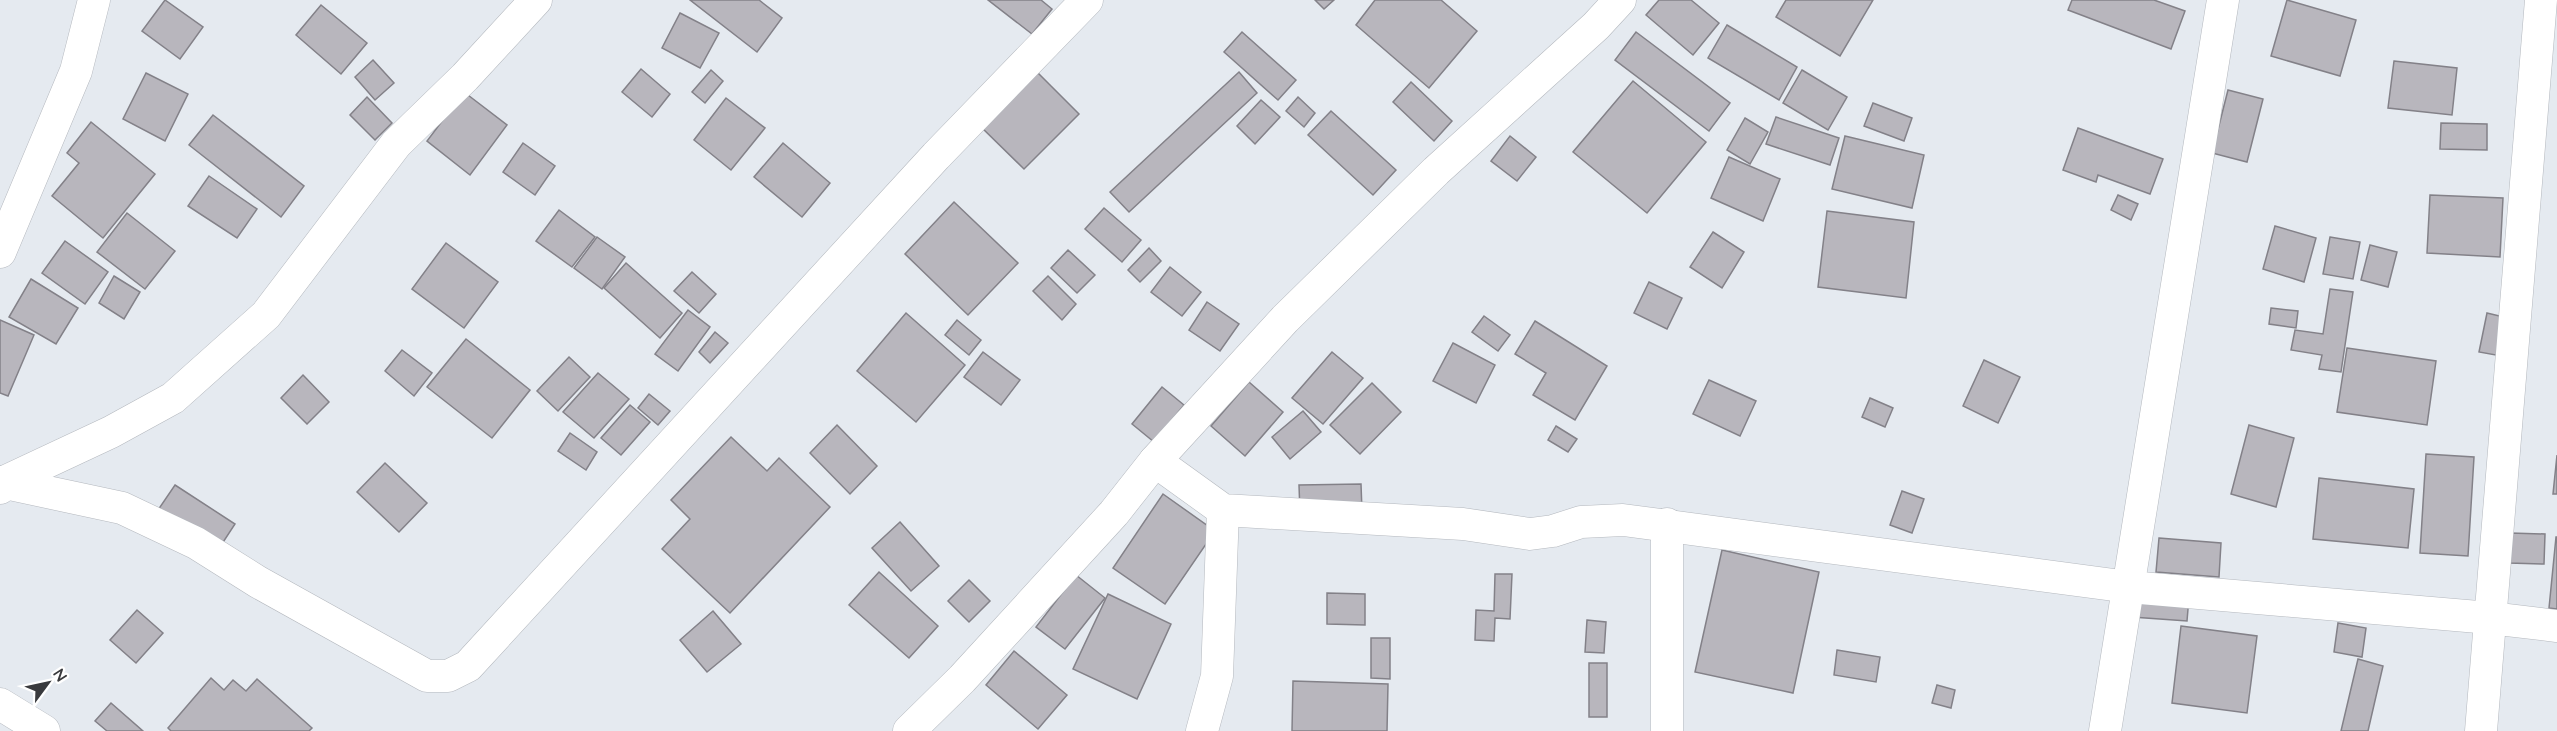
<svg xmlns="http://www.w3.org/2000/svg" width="2557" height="731" font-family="Quicksand,sans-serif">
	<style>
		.building { fill: #b8b6bd; stroke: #838188; stroke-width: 1.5 }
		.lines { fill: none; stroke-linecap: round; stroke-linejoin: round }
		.street-casing { stroke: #b4b8be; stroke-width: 33 }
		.street { stroke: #fff; stroke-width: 32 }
	</style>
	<rect width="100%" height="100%" fill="#e5eaf0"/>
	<g class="building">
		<path d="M165,0l38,27 -23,32 -38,-28z"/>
		<path d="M690,0h69l23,18 -25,34z"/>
		<path d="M988,0h53l11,9 -20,25z"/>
		<path d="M1315,0h19l-10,9z"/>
		<path d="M1375,0h66l36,31 -48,57 -73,-63z"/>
		<path d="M1659,0h32l28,23 -26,32 -47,-40z"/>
		<path d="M1786,0h87l-33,56 -64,-39z"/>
		<path d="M2072,0h82l31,11 -14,38 -103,-39z"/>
		<path d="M2287,0l69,20 -16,56 -69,-20z"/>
		<path d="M321,5l46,38 -26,31 -45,-39z"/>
		<path d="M680,13l39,20 -19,35 -38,-20z"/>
		<path d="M1727,25l70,42 -18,33 -71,-42z"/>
		<path d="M1242,32l54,48 -18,20 -54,-48z"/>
		<path d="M1636,32l94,71 -21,28 -94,-71z"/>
		<path d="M373,60l21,23 -19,17 -20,-23z"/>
		<path d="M2394,61l63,7 -5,47 -64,-7z"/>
		<path d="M1033,68l46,46 -55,55 -47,-46z"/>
		<path d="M641,69l29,25 -18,23 -30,-25z"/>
		<path d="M711,70l12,11 -18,22 -13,-11z"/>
		<path d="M1802,70l45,27 -19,33 -45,-27z"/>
		<path d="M1239,72l18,21 -128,119 -19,-20z"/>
		<path d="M146,73l42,21 -23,47 -42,-22z"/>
		<path d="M1633,81l73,61 -59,71 -74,-61z"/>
		<path d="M1411,82l41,39 -18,20 -41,-39z"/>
		<path d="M2228,90l35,9 -16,63 -35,-9z"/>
		<path d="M464,92l43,33 -37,50 -43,-34z"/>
		<path d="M367,97l25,26 -17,17 -25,-25z"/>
		<path d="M1298,97l17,16 -11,14 -18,-16z"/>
		<path d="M726,98l39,30 -34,42 -37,-30z"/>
		<path d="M1261,100l19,17 -25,27 -18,-18z"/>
		<path d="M1873,103l39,15 -8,23 -40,-15z"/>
		<path d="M1331,111l65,59 -23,25 -65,-60z"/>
		<path d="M213,115l91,71 -23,31 -92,-72z"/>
		<path d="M1776,117l63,21 -9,27 -64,-21z"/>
		<path d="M1745,118l23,14 -18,32 -23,-14z"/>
		<path d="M91,122l64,52 -52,64 -51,-42 27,-33 -12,-10z"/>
		<path d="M2441,123l46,1v26l-47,-1z"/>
		<path d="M2078,128l85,31 -13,35 -52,-19 -2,7 -33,-12z"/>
		<path d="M1510,136l26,21 -19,24 -26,-20z"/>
		<path d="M1845,136l79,19 -12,53 -80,-19z"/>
		<path d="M523,143l32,23 -20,29 -32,-23z"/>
		<path d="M783,143l47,40 -28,34 -48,-40z"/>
		<path d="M1729,157l51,22 -17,42 -52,-23z"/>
		<path d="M209,176l48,33 -20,29 -49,-32z"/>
		<path d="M2118,195l20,9 -7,16 -20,-10z"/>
		<path d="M2430,195l73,3 -3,59 -73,-4z"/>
		<path d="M954,202l64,61 -50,52 -63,-61z"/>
		<path d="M1104,208l37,32 -19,22 -37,-33z"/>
		<path d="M559,210l36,27 -23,30 -36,-26z"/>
		<path d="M1827,211l87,11 -8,76 -88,-11z"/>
		<path d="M127,213l48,38 -30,38 -48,-37z"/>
		<path d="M2275,226l41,12 -12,44 -41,-13z"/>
		<path d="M1713,232l31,20 -22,36 -32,-21z"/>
		<path d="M597,237l28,20 -23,32 -28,-21z"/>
		<path d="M2330,237l30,5 -7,37 -30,-5z"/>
		<path d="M65,241l43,31 -23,32 -43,-31z"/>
		<path d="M446,243l52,39 -34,46 -52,-39z"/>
		<path d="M2370,245l27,7 -9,35 -27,-7z"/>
		<path d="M1149,248l12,13 -21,21 -12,-12z"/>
		<path d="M1068,250l27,25 -18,18 -26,-25z"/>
		<path d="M626,263l56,50 -22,25 -56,-50z"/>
		<path d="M1170,267l31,25 -19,24 -31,-24z"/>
		<path d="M692,272l24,22 -17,19 -25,-22z"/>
		<path d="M114,276l26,16 -16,27 -25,-16z"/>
		<path d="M1048,276l28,28 -14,16 -29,-29z"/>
		<path d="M31,279l47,29 -22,36 -47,-27z"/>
		<path d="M1649,282l33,16 -15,31 -33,-16z"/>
		<path d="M2330,289l23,3 -12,80 -22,-3 3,-14 -31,-5 4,-20 28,4z"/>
		<path d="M1207,302l32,22 -19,27 -31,-21z"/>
		<path d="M2271,308l27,3 -2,17 -27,-4z"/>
		<path d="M688,310l22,17 -32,44 -23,-17z"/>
		<path d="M906,313l59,52 -49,57 -59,-51z"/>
		<path d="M2487,313l21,5 -7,38 -22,-4z"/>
		<path d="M1484,316l26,19 -12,16 -26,-19z"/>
		<path d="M0,320l34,15 -26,61 -8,-3z"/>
		<path d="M957,320l24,20 -12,15 -24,-20z"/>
		<path d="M1535,321l72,45 -32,54 -42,-25 13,-22 -31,-19z"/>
		<path d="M715,332l13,11 -18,20 -11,-11z"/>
		<path d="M466,339l64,51 -38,48 -65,-51z"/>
		<path d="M1453,343l42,22 -19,38 -43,-22z"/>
		<path d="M2347,348l89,13 -9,64 -90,-13z"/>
		<path d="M402,350l30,23 -18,23 -29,-25z"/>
		<path d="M983,352l37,28 -19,25 -37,-28z"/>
		<path d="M1332,352l31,26 -40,46 -31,-26z"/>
		<path d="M569,357l21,20 -32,34 -21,-20z"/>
		<path d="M1984,360l36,17 -22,46 -35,-17z"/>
		<path d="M598,373l31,26 -35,39 -31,-26z"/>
		<path d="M303,375l26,27 -22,22 -26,-26z"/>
		<path d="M1709,380l47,21 -16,35 -47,-22z"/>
		<path d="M1249,382l34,30 -38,44 -34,-30z"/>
		<path d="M1372,383l29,29 -41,42 -30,-29z"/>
		<path d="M1162,387l22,18 -30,37 -22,-18z"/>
		<path d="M649,394l21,17 -12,14 -20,-17z"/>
		<path d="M1870,398l23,10 -8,19 -23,-10z"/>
		<path d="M630,405l20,17 -29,33 -20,-17z"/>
		<path d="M1303,411l18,21 -31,27 -18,-22z"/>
		<path d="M837,425l40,41 -27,28 -40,-41z"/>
		<path d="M2249,425l45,13 -18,69 -45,-13z"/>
		<path d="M1556,426l21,13 -9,13 -20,-12z"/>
		<path d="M570,433l27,19 -11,18 -28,-19z"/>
		<path d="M731,437l36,34 12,-13 51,49 -100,106 -68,-64 28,-30 -19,-19z"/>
		<path d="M2426,454l48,3 -6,99 -48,-3z"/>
		<path d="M2557,455v39h-4z"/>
		<path d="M385,463l42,40 -28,29 -42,-40z"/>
		<path d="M2319,478l95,11 -6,59 -95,-9z"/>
		<path d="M1361,484l1,27 -62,2 -1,-28z"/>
		<path d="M175,485l60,39 -19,29 -60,-40z"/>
		<path d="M1902,491l22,8 -12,34 -22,-8z"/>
		<path d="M1163,494l52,37 -50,73 -52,-36z"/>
		<path d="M900,522l39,44 -28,25 -39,-43z"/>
		<path d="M2510,533l35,1 -1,30 -35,-1z"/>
		<path d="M2556,537h1v72l-8,-1z"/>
		<path d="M2159,538l62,5 -2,34 -63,-5z"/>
		<path d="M1722,550l97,22 -26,121 -98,-21z"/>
		<path d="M879,572l59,54 -29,32 -60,-53z"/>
		<path d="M1495,574h17l-2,45 -15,-1 -1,23 -19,-1 1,-30 18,1z"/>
		<path d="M1076,575l29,23 -40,51 -29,-22z"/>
		<path d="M969,580l21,21 -21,21 -21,-21z"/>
		<path d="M1327,593l38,1v31l-38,-1z"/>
		<path d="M2134,593l55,4 -2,24 -55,-4z"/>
		<path d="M1108,594l63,30 -34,75 -64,-30z"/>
		<path d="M137,610l26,23 -27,30 -26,-23z"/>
		<path d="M713,611l28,33 -34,28 -27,-32z"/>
		<path d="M1587,620l19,2 -2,31 -19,-1z"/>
		<path d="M2338,623l28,5 -4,29 -28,-5z"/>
		<path d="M2181,626l76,10 -10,77 -75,-10z"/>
		<path d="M1371,638h19v41l-19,-1z"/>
		<path d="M1837,650l43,7 -4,25 -42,-7z"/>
		<path d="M1014,651l53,44 -29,34 -52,-44z"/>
		<path d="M2358,659l25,7 -15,65h-27z"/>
		<rect x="1589" y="663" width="18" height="54"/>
		<path d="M211,678l13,12 9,-10 13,11 11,-12 55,49 -3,3h-138l-3,-3z"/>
		<path d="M1293,681l95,3 -1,47h-95z"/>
		<path d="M1937,685l18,5 -4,18 -19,-5z"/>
		<path d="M111,703l32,28h-36l-12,-10z"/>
	</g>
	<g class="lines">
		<g class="street-casing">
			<g id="street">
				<path d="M0,252l76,-181 18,-71"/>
				<path d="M1155,461l68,49 240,14 67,10 23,-3 28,-9 42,-2 506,67 361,31 67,8"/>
				<path d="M0,482l122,26 74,35 62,39 169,94h21l20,-10 468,-510 151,-156"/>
				<path d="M0,488l2,-5 109,-51 62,-34 93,-83 130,-171 69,-67 71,-77"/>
				<path d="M1667,524v207"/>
				<path d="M0,704l44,27"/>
				<path d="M909,731l53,-52 152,-166 41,-52 130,-142 151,-148 160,-145 24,-26"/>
				<path d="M1202,731l15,-55 6,-166"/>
				<path d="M2105,731l118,-731"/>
				<path d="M2481,731l60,-731"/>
			</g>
		</g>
		<use href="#street" class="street"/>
	</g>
	<g transform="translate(48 683) rotate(57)" stroke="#ffffff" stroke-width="4.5" paint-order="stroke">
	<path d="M0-4.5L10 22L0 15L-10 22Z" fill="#393a3d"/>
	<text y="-9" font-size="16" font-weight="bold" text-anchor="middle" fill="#393a3d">N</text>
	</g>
</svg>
